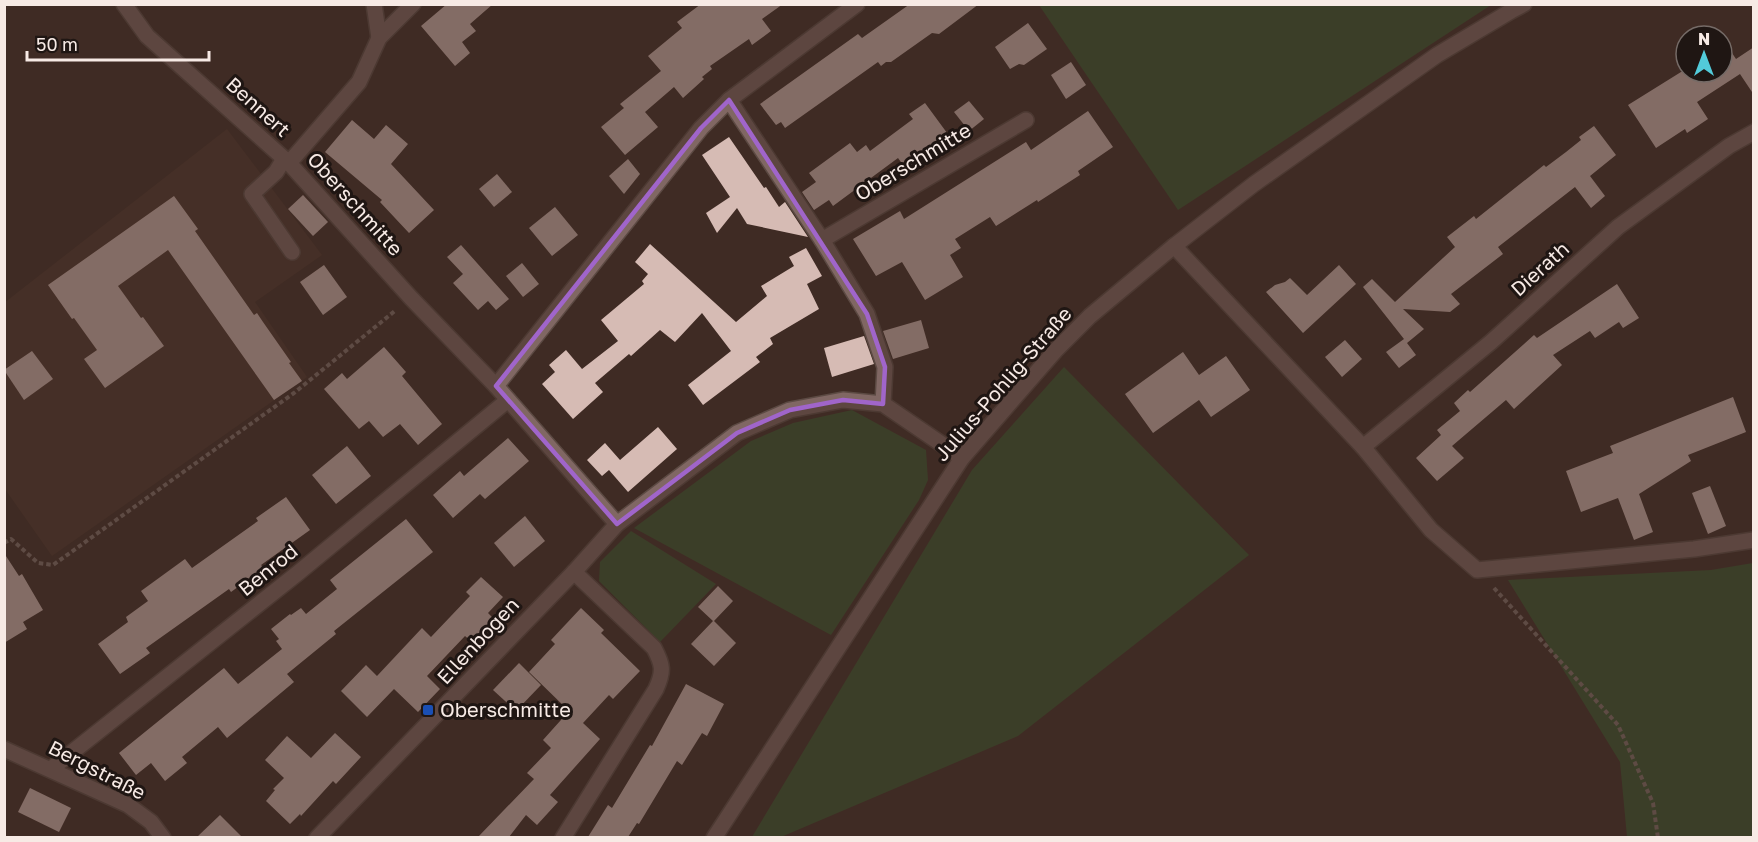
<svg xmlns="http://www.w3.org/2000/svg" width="1758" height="842" font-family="'Golos Text',sans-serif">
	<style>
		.built { fill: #4d342a }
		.green { fill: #37552d }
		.building { fill: #d6bbb4 }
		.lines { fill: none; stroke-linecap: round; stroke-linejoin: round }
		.minor-casing { stroke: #5c4a43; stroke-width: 18 }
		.path { stroke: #83716b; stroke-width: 4; stroke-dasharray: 4.5 3; stroke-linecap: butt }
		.minor { stroke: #806763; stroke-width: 15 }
		.marked { fill: none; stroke: #a065ca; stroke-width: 4.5; stroke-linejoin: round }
		.transit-dot { fill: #1a4fb4; stroke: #1f1613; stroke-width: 2 }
		.labels { text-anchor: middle; stroke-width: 6; stroke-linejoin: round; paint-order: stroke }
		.street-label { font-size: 20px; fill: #f7eae5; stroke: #1f1613 }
		.poi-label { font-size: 20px; fill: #f7eae5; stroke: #1f1613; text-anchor: start }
	</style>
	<rect width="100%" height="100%" fill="#3f2b24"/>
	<path class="built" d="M227,129l95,126 -67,47 52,75 -255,179 -47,-67 -1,-186z"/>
	<g class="green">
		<path d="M1039,5h452l-313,205z"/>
		<path d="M1064,367l185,188 -231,181 -237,101h-29l220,-367z"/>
		<path d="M852,410l74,40 2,30 -9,20 -88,135 -197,-107 117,-87 42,-18z"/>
		<path d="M631,531l85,53 -56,58 -61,-61 1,-19z"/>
		<path d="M1753,563v274h-126l-7,-75 -112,-182 203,-10z"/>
	</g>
	<g class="building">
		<path d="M447,4h46l-23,20 6,7 -14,11 8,11 -15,13 -34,-40z"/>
		<path d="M701,4h82l-21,15 9,12 -19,14 -3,-6 -39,27 2,3 -10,8 2,2 -21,19 -9,-11 -29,25 13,15 -33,28 -24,-28 23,-19 -4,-4 41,-33 -13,-15 34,-28 -5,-6z"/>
		<path d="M910,4h69l-40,30 -7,-1 -41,29h-5l-5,4 -3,-4 -93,66 -4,-6 -5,3 -16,-21 98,-70 4,4z"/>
		<path d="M1028,23l19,26 -23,16 -5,-1 -9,5 -15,-22z"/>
		<path d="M1722,38l14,21 18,-12v48l-14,-21 -43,28 11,17 -21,14 -2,-4 -29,19 -28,-43 53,-33h41z"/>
		<path d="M1071,62l15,23 -20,14 -15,-24z"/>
		<path d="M969,101l15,18 -15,12 -15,-19z"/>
		<path d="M925,103l25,34 -44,32 -8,-11 -65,48 -4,-6 -15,10 -12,-18 14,-10 -7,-9 41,-30 7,9 9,-7 4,6 43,-32 -4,-5z"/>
		<path d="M1088,111l25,36 -35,24 2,4 -42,27 -1,-2 -41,26 -6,-9 -35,22 6,9 -11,7 13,22 -38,23 -23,-38 -26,14 -23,-37 47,-28 4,8 122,-77 5,8z"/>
		<path d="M352,120l22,19 12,-14 22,19 -17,20 43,46 -25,23 -29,-31 2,-2 -57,-48z"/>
		<path d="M1594,126l22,29 -26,21 15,20 -14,12 -16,-21 -77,60 5,7 -52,40 9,10 -10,8 -47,-3 21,20 -17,14 9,12 -17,13 -13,-16 18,-13 -41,-52 9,-8 23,23 60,-55 -8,-10 27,-21 2,3 68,-54 2,2 20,-15 15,-12 -2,-3z"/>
		<path d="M729,137l35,51 2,-1 13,20 6,-5 23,35 -61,-13 -10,-16 -20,25 -11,-20 24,-16 -28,-42z"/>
		<path d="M628,159l12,15 -16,20 -15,-18z"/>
		<path d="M497,174l15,18 -18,15 -15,-18z"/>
		<path d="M303,195l25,27 -15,14 -25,-27z"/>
		<path d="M174,196l24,33 -3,2 59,84 3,-2 6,9 28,40 -2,1 13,18 -28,19 -106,-150 -50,36 23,32 2,-1 21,29 -59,42 -21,-29 13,-9 -23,-32 -2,1 -24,-34z"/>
		<path d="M555,207l23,28 -26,21 -23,-28z"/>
		<path d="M650,244l86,78 31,-26 -6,-10 33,-20 -5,-9 17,-9 16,28 -15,8 12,25 -49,29 3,6 -17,13 4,5 -57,43 -15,-20 43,-34 -29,-38 -27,29 -15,-12 -29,26 -2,-2 -34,29 8,9 -30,27 -31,-35 13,-12 -6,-7 17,-15 16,19 36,-28 -17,-21 43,-36 -2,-3 6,-7 -13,-12z"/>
		<path d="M461,245l48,54 -13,11 -8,-9 -10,9 -25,-27 10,-9 -16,-17z"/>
		<path d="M522,263l17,21 -16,13 -17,-21z"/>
		<path d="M324,265l23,32 -24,18 -23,-33z"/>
		<path d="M1339,265l17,19 -53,49 -37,-41 9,-7 10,-3 5,-4 17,17z"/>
		<path d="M1617,284l22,34 -16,10 -4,-6 -24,16 -5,-7 -37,24 9,10 -48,44 -8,-9 -54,46 12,12 -27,23 -21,-23 25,-23 -4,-5 23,-19 -6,-8 14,-13 2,2 64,-57 3,3z"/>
		<path d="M921,320l8,28 -36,11 -10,-28z"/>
		<path d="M864,336l10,28 -42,13 -8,-29z"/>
		<path d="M1345,340l17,19 -20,18 -17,-20z"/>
		<path d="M384,347l22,25 -4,4 40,48 -24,21 -18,-21 -17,13 -14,-16 -10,8 -35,-40 18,-16 5,6z"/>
		<path d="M32,351l21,28 -29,21 -20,-30z"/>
		<path d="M1183,352l16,23 27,-19 24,34 -39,27 -12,-17 -46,33 -28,-39z"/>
		<path d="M1733,397l13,35 -58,23 3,6 -52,33 14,38 -19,8 -16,-42 -37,14 -15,-41 47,-18 -3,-7z"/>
		<path d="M658,427l19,22 -49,43 -19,-22 -7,6 -15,-16 18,-17 15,17z"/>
		<path d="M508,438l21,23 -44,38 -5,-5 -27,24 -20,-23 27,-24 4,5z"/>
		<path d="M347,446l24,30 -35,28 -24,-29z"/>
		<path d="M1710,486l16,40 -18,8 -16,-41z"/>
		<path d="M286,497l24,33 -49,35 3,3 -33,24 -2,-3 -83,59 4,5 -30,21 -22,-30 30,-22 -2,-5 22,-16 -7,-10 44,-32 7,9 66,-47 -2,-3z"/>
		<path d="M525,516l20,25 -31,26 -20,-24z"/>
		<path d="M406,519l27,33 -99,79 2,3 -49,40 7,8 -67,56 -9,-11 -36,30 5,6 -22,18 -14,-18 -15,12 -17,-22 105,-85 14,16 44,-35 -6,-8 3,-2 -8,-10 19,-15 1,1 10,-7 5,6 31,-25 -7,-9z"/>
		<path d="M4,553l15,23 3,-2 21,36 -20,12 4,7 -23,14z"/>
		<path d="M481,577l22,20 -15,16 6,6 -22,23 -7,-6 -38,40 13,13 -22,23 -24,-23 -27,28 -26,-26 25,-26 11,11 45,-48 9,9 39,-41 -4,-4z"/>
		<path d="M718,586l15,15 -19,20 22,22 -22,23 -23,-22 22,-23 -15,-14z"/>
		<path d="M581,608l23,22 -3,3 39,38 -27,28 -4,-4 -26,28 17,16 -50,56 8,7 -21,23 -11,-10 -17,22h-31l56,-58 -7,-6 24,-25 -8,-8 26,-29 -40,-39 26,-28 -4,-4z"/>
		<path d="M519,663l22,22 -25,26 -23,-21z"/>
		<path d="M686,684l38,20 -17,32 -5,-3 -20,32 -5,-4 -38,63 -2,-1 -9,14h-40l20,-32 4,3 38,-63 2,1z"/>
		<path d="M335,733l26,24 -25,27 -3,-3 -32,35 -1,-2 -10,10 -24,-23 9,-11 -2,-1 11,-11 -19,-18 22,-24 24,22z"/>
		<path d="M30,788l41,20 -12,24 -41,-20z"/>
		<path d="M220,815l22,22h-45z"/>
	</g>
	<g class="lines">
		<g class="minor-casing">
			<g id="minor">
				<path d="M124,4l23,32 142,127 122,135 85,88 121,138"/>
				<path d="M374,4l5,34"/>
				<path d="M729,100l93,140 204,-120"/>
				<path d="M284,159l-8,13 -24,22 40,58"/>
				<path d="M289,163l70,-81 20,-44 34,-34"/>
				<path d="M822,240l45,74 18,53 -2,37"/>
				<path d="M1174,246l189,201 68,83 46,40 217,-21 60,-9"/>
				<path d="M496,386l205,-258 28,-28 128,-96"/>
				<path d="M1363,447l128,-105 127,-115 111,-81 25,-14"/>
				<path d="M4,749l124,56 23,17 12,16"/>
				<path d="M51,769l247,-196 210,-173"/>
				<path d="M317,838l257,-266 43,-48 120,-91 53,-23 53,-10 40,4 79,54"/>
				<path d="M563,838l93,-149c8,-18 7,-24 -2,-41l-80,-76"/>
				<path d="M714,838l248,-380 93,-107 35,-35 84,-70 80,-62 183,-129 74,-44 13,-7"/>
			</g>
		</g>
		<g class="path">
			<path d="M4,543l7,-4 27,24 15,2 241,-172 102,-83"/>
			<path d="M1494,588l124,137 35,78 5,35"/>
		</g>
		<use href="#minor" class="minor"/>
	</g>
	<path d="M0 0H1758V842H0ZM729,100l138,214 18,53 -2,37 -40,-4 -53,10 -53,23 -120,91 -121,-138 205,-258z" fill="#3f2b24" fill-opacity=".55" fill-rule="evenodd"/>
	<path class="marked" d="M729,100l138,214 18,53 -2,37 -40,-4 -53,10 -53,23 -120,91 -121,-138 205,-258z"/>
	<rect class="transit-dot" x="422" y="704" width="12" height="12" rx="3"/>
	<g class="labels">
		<g class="street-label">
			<text transform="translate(258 107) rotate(42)" y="7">Bennert</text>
			<text transform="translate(913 162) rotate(-31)" y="7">Oberschmitte</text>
			<text transform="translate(355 204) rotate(48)" y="7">Oberschmitte</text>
			<text transform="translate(1540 269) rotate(-42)" y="7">Dierath</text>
			<text transform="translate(1003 384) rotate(-49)" y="7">Julius-Pohlig-Straße</text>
			<text transform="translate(268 570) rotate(-39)" y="7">Benrod</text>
			<text transform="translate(478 641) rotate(-47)" y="7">Ellenbogen</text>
			<text transform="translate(97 770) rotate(27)" y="7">Bergstraße</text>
		</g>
		<g class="poi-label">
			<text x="440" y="717">Oberschmitte</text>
		</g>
	</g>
	<rect width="1758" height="842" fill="none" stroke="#f7eae5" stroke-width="12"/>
	<g transform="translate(1704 54)"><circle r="28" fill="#1f1613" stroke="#756b67" stroke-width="1.5"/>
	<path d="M0-4.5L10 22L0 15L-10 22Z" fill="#52cbda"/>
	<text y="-9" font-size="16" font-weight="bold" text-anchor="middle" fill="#f7eae5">N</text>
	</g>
	<path d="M27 51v9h182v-9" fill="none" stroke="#f7eae5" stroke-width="3"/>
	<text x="36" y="51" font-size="18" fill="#f7eae5" stroke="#1f1613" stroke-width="4.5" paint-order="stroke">50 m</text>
</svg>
